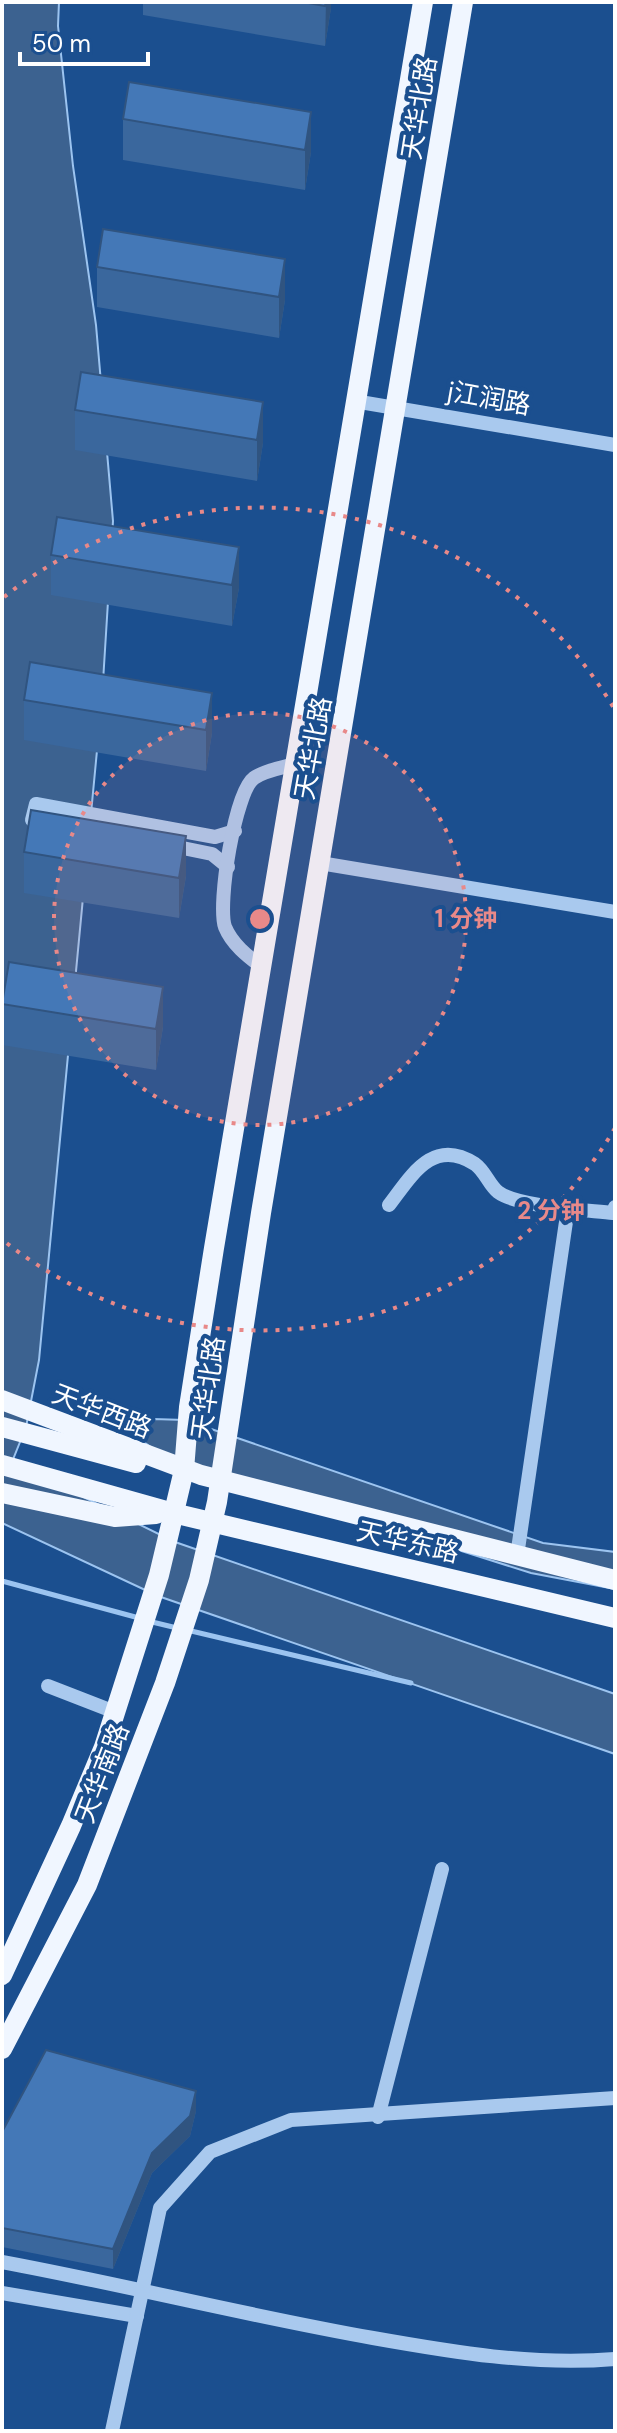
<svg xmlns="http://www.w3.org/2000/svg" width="617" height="2433" font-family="'DM Sans','Noto Sans SC',sans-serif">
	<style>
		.water { fill: #3c6290; stroke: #9cc4f0; stroke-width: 2 }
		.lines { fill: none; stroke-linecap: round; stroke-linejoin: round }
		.stream { stroke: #9cc4f0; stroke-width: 5 }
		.minor { stroke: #a9c9ee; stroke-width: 14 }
		.major { stroke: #f0f6ff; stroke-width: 20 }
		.wall { fill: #3a679d }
		.shaded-wall { fill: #305480 }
		.building { fill: #4478b7; stroke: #305480; stroke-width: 2 }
		.ring { fill: none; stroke: #e88989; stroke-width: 4; stroke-dasharray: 4 8 }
		.labels { text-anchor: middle; stroke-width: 8; stroke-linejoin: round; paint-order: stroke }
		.street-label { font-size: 26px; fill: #fff; stroke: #1b4f8f }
		.centre { fill: #e88989; stroke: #1b4f8f; stroke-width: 4 }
		.ring-label { font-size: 24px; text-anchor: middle; font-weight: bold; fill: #e88989; stroke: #1b4f8f; stroke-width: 8; stroke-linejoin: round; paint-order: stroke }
	</style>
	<rect width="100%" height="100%" fill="#1b4f8f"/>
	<g class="water">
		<path d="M2,2h57l-1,24 15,140 23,159 17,196 -11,177 -63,662 -13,67 -14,35 163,80 440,152v60l-457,-158 -156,-73z"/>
		<path d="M153,1419l32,1 358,123 72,9v37l-84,-16 -366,-116 -27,-19 -1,-15z"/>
	</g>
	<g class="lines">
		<g class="stream">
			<path d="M2,1581l137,37"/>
			<path d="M148,1621l29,7"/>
			<path d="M187,1630l224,53"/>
		</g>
		<g class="minor">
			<path d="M354,401l261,44"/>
			<path d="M41,822l-9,-2 4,-16 179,33 20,-6"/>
			<path d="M168,845l44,9 16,13"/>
			<path d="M320,863l295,49"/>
			<path d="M262,967c-15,-11 -30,-23 -37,-40 -8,-23 10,-135 29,-149 11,-8 28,-10 41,-14"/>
			<path d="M389,1205c23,-30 44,-68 86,-41 10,7 14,21 23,28 20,15 89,18 115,21l2,-6"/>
			<path d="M517,1556l51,-348"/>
			<path d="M48,1686l67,26"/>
			<path d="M378,2117l64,-248"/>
			<path d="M2,2262c124,23 246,54 371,76 79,14 161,28 242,21"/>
			<path d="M2,2293l135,23"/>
			<path d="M112,2431l48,-223 50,-56 81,-32 324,-22"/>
		</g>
		<g class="major">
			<path d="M2,1400l199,75 414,105"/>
			<path d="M2,1427l134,36"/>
			<path d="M2,1465l171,48 442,105"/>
			<path d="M2,1493l113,24 41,-3"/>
			<path d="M2,1975l69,-149 33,-79 55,-172 25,-105 5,-63 25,-159 209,-1246"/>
			<path d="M2,2049l85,-164 78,-202 34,-103 18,-78 44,-289 202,-1211"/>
		</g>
	</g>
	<g class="wall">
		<path d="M143,2h188v6l-6,38 -182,-31z"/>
		<path d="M129,82l182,70 -6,38 -182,-30v-41z"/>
		<path d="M103,229l182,71 -6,38 -182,-31v-40z"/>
		<path d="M81,372l182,71 -6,38 -182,-31v-40z"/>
		<path d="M57,517l182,71 -7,38 -181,-31v-40z"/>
		<path d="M30,662l182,71 -6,38 -182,-31v-40z"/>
		<path d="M24,852l162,24 -7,42 -155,-25z"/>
		<path d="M2,1002l161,25 -7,43 -154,-25z"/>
		<path d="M196,2111l-6,25 -38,37 -39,96 -111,-22v-115z"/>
	</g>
	<g class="shaded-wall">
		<path d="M326,2h5v6l-6,38z"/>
		<path d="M311,112v40l-6,38v-40z"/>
		<path d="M285,259v41l-6,38v-41z"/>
		<path d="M263,402v41l-6,38v-41z"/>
		<path d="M239,547v41l-7,38v-41z"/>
		<path d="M212,693v40l-6,38v-41z"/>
		<path d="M186,836v40l-7,42v-40z"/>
		<path d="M163,987v40l-7,43v-41z"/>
		<path d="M196,2091v20l-6,25 -38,37 -39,96v-20l39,-96z"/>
	</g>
	<g class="building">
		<path d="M303,2h23l-1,4z"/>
		<path d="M129,82l182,30 -6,38 -182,-31z"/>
		<path d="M103,229l182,30 -6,38 -182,-30z"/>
		<path d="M81,372l182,30 -6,38 -182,-30z"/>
		<path d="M57,517l182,30 -7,38 -181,-30z"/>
		<path d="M30,662l182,31 -6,37 -182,-30z"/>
		<path d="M31,810l155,26 -7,42 -155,-26z"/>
		<path d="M9,962l154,25 -7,42 -154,-25z"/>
		<path d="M46,2050l150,41 -6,25 -38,37 -39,96 -111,-21v-96z"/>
	</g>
	<circle cx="260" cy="919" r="206" fill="#e88989" fill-opacity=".12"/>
	<g class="ring">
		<circle cx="260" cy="919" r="206"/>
		<path d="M615 1128A412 412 0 0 1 4 1241M4 597A412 412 0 0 1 615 710"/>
	</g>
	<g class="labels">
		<g class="street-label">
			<text transform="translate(419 108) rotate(-81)" y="9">天华北路</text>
			<text transform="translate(489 398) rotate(10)" y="9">j江润路</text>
			<text transform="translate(313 748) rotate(-80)" y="9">天华北路</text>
			<text transform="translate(208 1388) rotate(-82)" y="9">天华北路</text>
			<text transform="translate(102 1411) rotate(21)" y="9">天华西路</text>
			<text transform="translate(408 1542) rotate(13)" y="9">天华东路</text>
			<text transform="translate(102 1773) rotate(-69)" y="9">天华南路</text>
		</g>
	</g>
	<circle cx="260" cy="919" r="12" class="centre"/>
	<g class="ring-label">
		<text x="466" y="927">1 分钟</text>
		<text x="551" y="1219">2 分钟</text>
	</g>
	<rect width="617" height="2433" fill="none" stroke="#ffffff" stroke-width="8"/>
	<path d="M20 52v12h128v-12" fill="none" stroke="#ffffff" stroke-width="4"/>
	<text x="32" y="52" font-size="24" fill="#ffffff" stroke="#1b4f8f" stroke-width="6" paint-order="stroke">50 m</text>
</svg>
